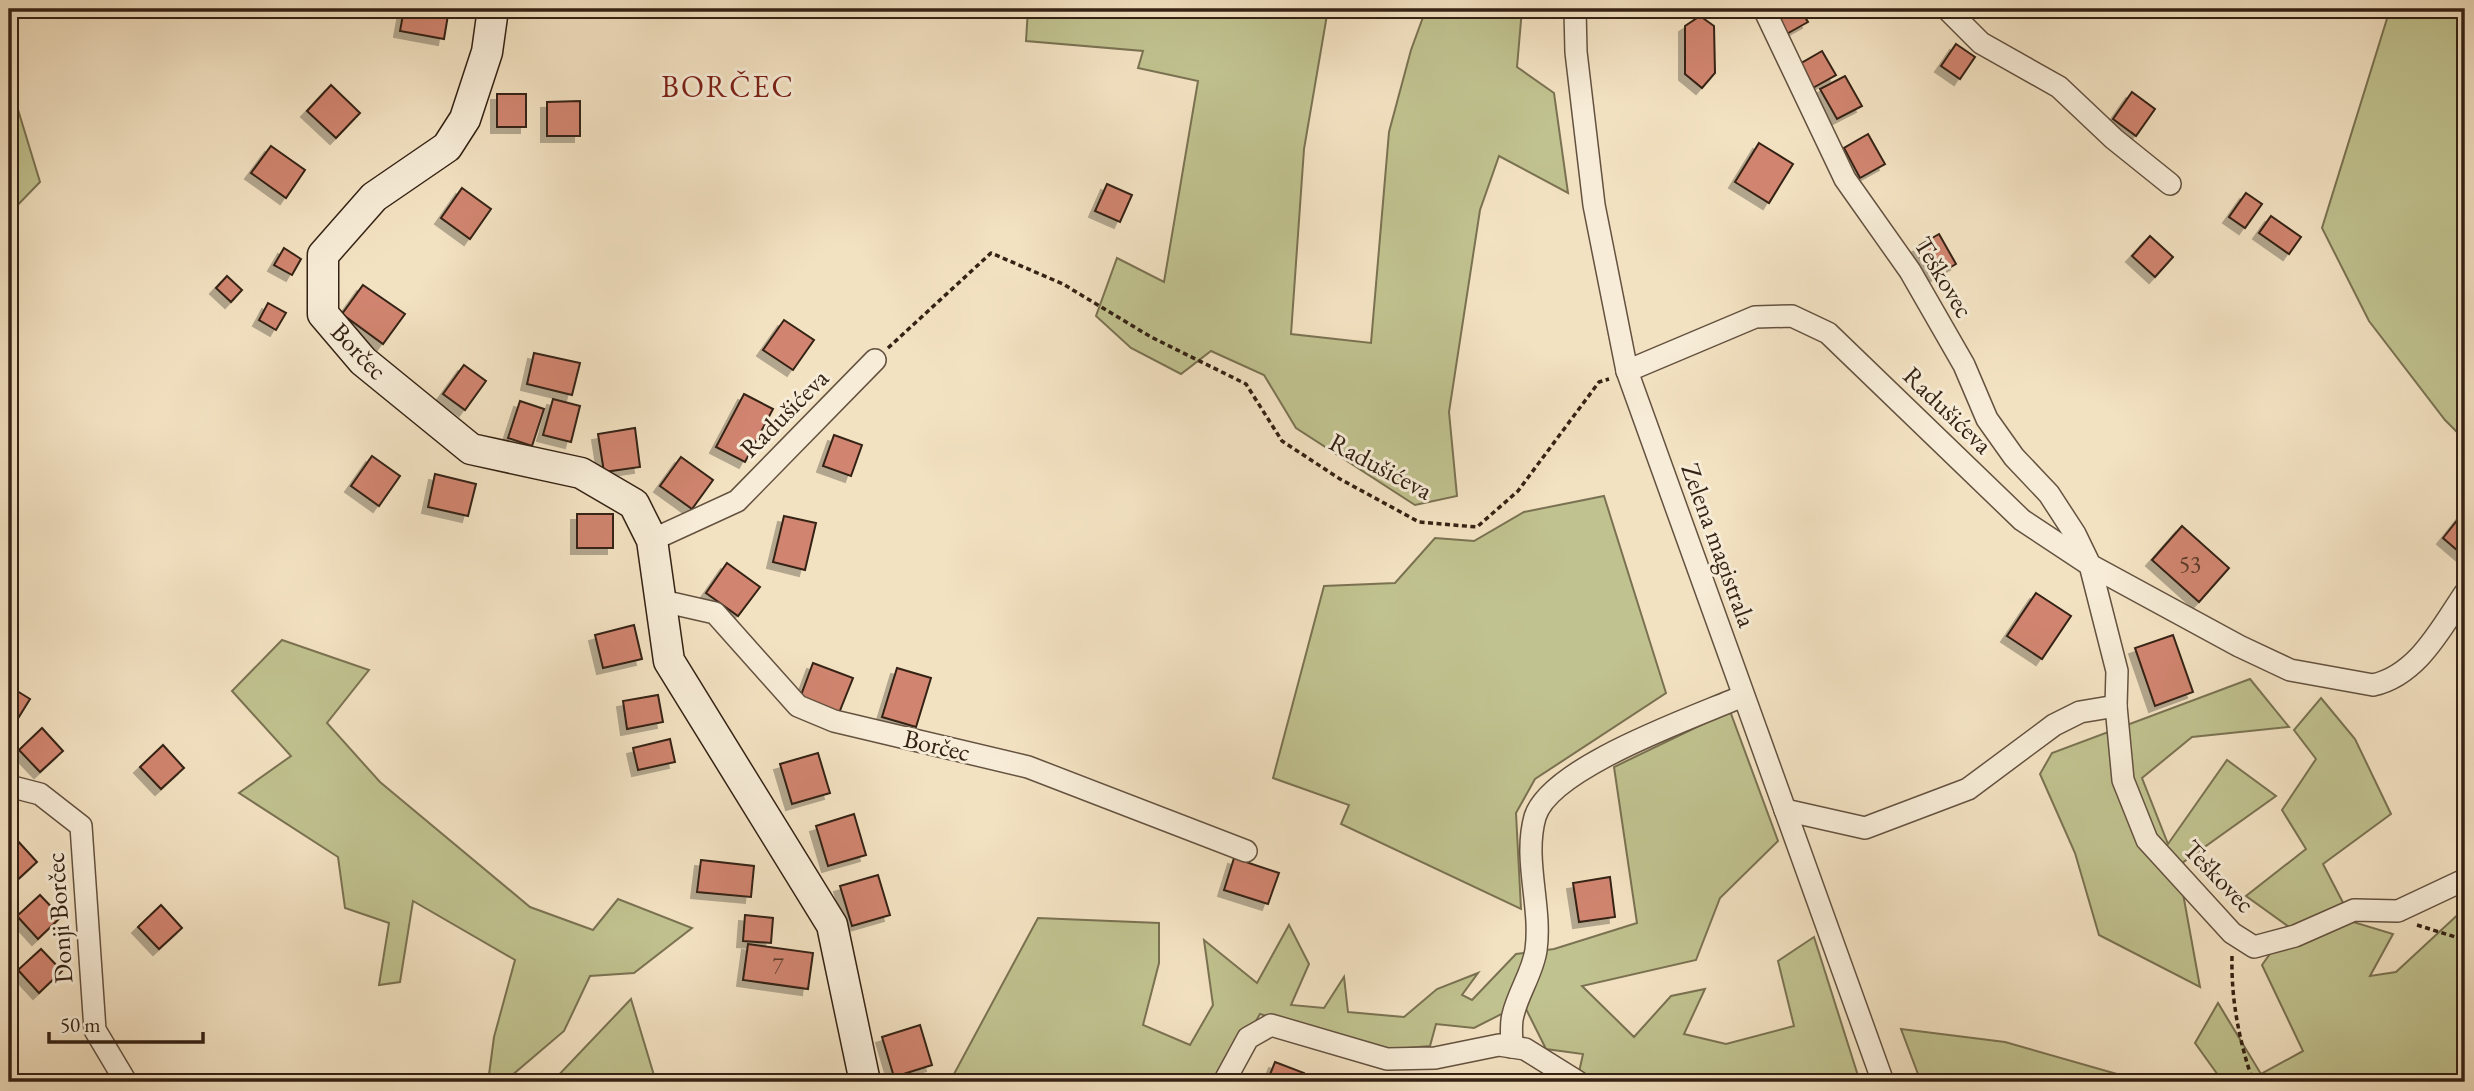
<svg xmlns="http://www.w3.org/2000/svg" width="2474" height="1091" font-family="'EB Garamond',serif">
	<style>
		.green { fill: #c0c28f; stroke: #7a7252; stroke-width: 2 }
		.building { fill: #d1856f; stroke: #342214; stroke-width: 2; filter: url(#shadow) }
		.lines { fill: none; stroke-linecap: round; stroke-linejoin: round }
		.street-casing { stroke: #645240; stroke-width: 24 }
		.secondary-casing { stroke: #342214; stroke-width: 33 }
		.path { stroke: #342214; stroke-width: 3.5; stroke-dasharray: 5 3.5; stroke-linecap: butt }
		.street { stroke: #f7ecd7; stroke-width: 21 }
		.secondary { stroke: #f7ecd7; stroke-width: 30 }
		.labels { text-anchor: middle; stroke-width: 6; stroke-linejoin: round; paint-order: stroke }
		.number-label { font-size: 23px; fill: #5b3b2b }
		.street-label { font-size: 26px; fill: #342214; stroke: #f7ecd7 }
		.quarter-label { font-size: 30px; letter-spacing: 2px; fill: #7a1f14; stroke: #f7ecd7 }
	</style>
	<defs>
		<filter id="shadow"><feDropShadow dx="-6" dy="6" stdDeviation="0" flood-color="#0004"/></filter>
	</defs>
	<rect width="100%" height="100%" fill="#f3e2c2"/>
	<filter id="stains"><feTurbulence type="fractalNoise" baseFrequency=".00286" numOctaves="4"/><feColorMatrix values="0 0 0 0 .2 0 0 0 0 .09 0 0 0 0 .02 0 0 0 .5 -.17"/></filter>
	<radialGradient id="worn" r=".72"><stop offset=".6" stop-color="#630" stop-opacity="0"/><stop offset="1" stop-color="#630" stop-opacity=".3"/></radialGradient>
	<g class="green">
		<path d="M1028,9h300l-24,140 -13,185 80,9 18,-211 22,-82 15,-41h96l-5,58 37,26 14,100 -69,-37 -19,54 -31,202 8,84 -42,9 -119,-77 -32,-53 -53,-24 -30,23 -50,-26 -35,-32 21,-58 47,24 34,-201 -60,-13 5,-17 -117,-10z"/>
		<path d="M2390,9h75v431l-20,-20 -76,-99 -47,-93z"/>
		<path d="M9,80l31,102 -31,32z"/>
		<path d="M1604,496l62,197 -131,86 -19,34 5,96 -180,-85 8,-19 -76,-27 51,-192 71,-3 40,-45 39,3 50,-29z"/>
		<path d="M282,640l87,30 -42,53 53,59 150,125 63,23 25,-31 74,29 -58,45 -44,3 -26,55 -60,51h-16l6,-45 21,-77 -102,-59 -13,81 -21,3 10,-62 -44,-15 -7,-51 -99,-64 52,-37 -59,-65z"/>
		<path d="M2250,679l39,48 -97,10 -50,41 26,66 59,-84 49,36 -98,70 22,121 -101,-52 -24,-82 -35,-79 12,-21z"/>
		<path d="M2321,698l34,41 36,75 -68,50 30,58 40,12 -23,42 26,-4 69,-64v174h-242l-28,-39 23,-40 43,71 42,-23 -41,-86 27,-38 -43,-31 60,-47 -24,-39 34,-51 -22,-29z"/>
		<path d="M1730,711l48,130 -58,57 -24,62 -114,26 52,51 37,-41 34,-7 -21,45 42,10 68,-18 -16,-65 36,-24 46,145h-266l-15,-10 4,-18 -37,-5 -23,-46 -49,25 -38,-4 -6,22 -45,4 -125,-36 -40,68h-257l-9,-8 84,-156 121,5v40l-16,62 47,20 23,-40 -9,-65 53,43 32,-58 20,39 -18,41 33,3 20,-31 4,35 56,5 33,-28 41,-16 -16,22 10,5 44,-46 38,-5 83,-26 -23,-156z"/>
		<path d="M631,999l25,83h-104z"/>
		<path d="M1901,1029l104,13 140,40h-224z"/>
	</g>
	<g class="building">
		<path d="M404,9h45l-5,30 -44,-8z"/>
		<path d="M1768,9h32l8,13 -25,14z"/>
		<path d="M1700,16l14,10 1,47 -13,15 -17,-14v-48z"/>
		<path d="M1956,44l19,13 -15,22 -19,-13z"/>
		<path d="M1822,51l14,24 -25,14 -13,-24z"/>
		<path d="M1845,76l17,30 -25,13 -17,-30z"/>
		<path d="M331,85l29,28 -24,25 -29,-27z"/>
		<path d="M2132,92l23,17 -19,27 -23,-17z"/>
		<rect x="497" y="94" width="29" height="33"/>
		<path d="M580,101v35h-33v-34z"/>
		<path d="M1868,134l17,30 -25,14 -16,-30z"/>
		<path d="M1759,143l34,21 -24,39 -34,-21z"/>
		<path d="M271,146l34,24 -19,28 -35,-25z"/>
		<path d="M1107,184l25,11 -12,27 -25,-11z"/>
		<path d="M462,188l29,21 -21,30 -29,-21z"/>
		<path d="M2246,193l16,11 -17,24 -16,-11z"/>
		<path d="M2271,216l30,21 -12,17 -30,-21z"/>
		<path d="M1939,234l17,30 -24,14 -17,-30z"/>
		<path d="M2150,236l23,21 -18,20 -23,-21z"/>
		<path d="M284,248l17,11 -9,16 -18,-10z"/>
		<path d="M227,276l15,14 -11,12 -15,-14z"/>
		<path d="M363,285l42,29 -22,30 -41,-30z"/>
		<path d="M268,303l18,10 -10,17 -17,-10z"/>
		<path d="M784,320l30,20 -21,30 -30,-20z"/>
		<path d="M534,353l46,10 -8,32 -45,-11z"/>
		<path d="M464,365l22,16 -21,29 -22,-16z"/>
		<path d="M744,394l29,15 -28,53 -29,-15z"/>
		<path d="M553,399l27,7 -9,36 -28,-7z"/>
		<path d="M520,401l24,8 -12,37 -24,-8z"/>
		<path d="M635,428l5,39 -36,5 -6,-38z"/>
		<path d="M834,435l28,10 -11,31 -28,-10z"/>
		<path d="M372,456l28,20 -21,30 -28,-20z"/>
		<path d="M681,457l32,23 -21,29 -32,-23z"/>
		<path d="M435,474l41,10 -8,32 -40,-9z"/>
		<path d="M2463,513l2,2v42l-22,-19z"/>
		<rect x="577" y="514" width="36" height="34"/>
		<path d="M784,516l32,7 -11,47 -32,-8z"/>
		<path d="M2182,526l47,42 -30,34 -47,-42z"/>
		<path d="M727,563l33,24 -22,29 -32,-23z"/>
		<path d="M2036,593l35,23 -29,43 -35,-23z"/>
		<path d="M634,625l8,34 -39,9 -8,-33z"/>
		<path d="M2173,635l20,57 -38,14 -20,-58z"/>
		<path d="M813,663l40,15 -14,35 -39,-15z"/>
		<path d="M897,668l34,10 -15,49 -34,-10z"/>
		<path d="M9,686l21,13 -21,34z"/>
		<path d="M658,695l5,27 -36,7 -4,-28z"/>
		<path d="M42,728l21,23 -23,21 -21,-22z"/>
		<path d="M670,739l5,23 -37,8 -5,-22z"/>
		<path d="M163,745l21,23 -23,21 -21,-22z"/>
		<path d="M818,753l12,40 -38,11 -12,-40z"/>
		<path d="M854,814l12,41 -38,11 -12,-40z"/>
		<path d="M16,839l21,23 -23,21 -5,-5v-32z"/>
		<path d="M1234,858l45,15 -11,31 -44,-14z"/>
		<path d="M701,860l53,6 -3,31 -54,-5z"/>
		<path d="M878,875l12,40 -38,11 -12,-40z"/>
		<path d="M1610,877l5,40 -36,5 -6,-39z"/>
		<path d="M40,895l21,22 -23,22 -21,-23z"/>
		<path d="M161,905l21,23 -23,21 -21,-22z"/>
		<path d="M745,915l28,3 -2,25 -28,-2z"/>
		<path d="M748,944l65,9 -5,36 -65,-9z"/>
		<path d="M41,949l21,22 -23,22 -21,-23z"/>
		<path d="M920,1025l12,40 -38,12 -12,-40z"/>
		<path d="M1275,1062l29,11 -3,9h-34z"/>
	</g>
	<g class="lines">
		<g class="street-casing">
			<g id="street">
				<path d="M1575,9l1,43 18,153 33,166 256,711"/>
				<path d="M1764,9l81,170 65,92 54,94 23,54 27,38 35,37 26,40 15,31 149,81 51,24 83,15c45,-10 68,-57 92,-92"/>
				<path d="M1947,9l34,34 78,44 55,52 56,45"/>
				<path d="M1627,371l128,-54 37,-1 36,17 194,187 68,45 27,106 -1,35 7,74 24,60 85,93 22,14 41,-11 59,-26 44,1 66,-31"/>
				<path d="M652,540l85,-39 138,-141"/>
				<path d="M658,600l57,13 83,93 36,15 194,46 218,84"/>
				<path d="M9,786l31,8 41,32 14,204 31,52"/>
				<path d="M1785,810l80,18 103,-39 86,-64 26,-13 36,-6"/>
				<path d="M1512,1047c0,-10 -2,-22 1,-32 5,-22 20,-43 23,-65 6,-44 -13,-90 -1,-133 15,-50 160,-100 208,-121"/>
				<path d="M1224,1082l24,-44 23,-13 116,34 48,-1 64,-13 26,4 53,33"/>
			</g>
		</g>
		<g class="secondary-casing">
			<path id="secondary" d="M493,9l-6,43 -22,67 -18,28 -73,50 -51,58v59l40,47 108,88 110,24 53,31 18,36 17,121 163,264 33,157"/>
		</g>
		<g class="path">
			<path d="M888,348l103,-95 72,31 88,53 95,47 36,57 58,38 79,43 58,5 41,-36 81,-109 10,-3"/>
			<path d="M2417,925l48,15"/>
			<path d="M2232,956c-1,44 7,84 21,126"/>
		</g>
		<use href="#street" class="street"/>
		<use href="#secondary" class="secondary"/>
	</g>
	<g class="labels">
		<g class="number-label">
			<text x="2190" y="572">53</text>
			<text x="778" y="974">7</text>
		</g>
		<g class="street-label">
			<text transform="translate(1944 277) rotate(59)" y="9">Teškovec</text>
			<text transform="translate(359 351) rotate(46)" y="9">Borčec</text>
			<text transform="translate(1948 410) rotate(44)" y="9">Radušićeva</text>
			<text transform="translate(784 413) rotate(-45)" y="9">Radušićeva</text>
			<text transform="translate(1381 466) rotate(28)" y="9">Radušićeva</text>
			<text transform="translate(1719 545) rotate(70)" y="9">Zelena magistrala</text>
			<text transform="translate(937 745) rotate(13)" y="9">Borčec</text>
			<text transform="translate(2219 876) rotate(46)" y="9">Teškovec</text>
			<text transform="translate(59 918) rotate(-94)" y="9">Donji Borčec</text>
		</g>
		<g class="quarter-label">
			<text x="728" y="97">BORČEC</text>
		</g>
	</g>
	<rect width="2474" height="1091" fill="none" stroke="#f3e2c2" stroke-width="35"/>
	<rect x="10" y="10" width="2453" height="1070" fill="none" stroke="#342214" stroke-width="3.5"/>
	<rect x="18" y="18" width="2439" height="1056" fill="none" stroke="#342214" stroke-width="2"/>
	<path d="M49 1032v10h154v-10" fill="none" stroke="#342214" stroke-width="3.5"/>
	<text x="60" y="1032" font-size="21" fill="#342214" stroke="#f7ecd7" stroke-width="5" paint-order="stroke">50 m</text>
	<rect width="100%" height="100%" filter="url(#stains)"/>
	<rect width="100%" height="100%" fill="url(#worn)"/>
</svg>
